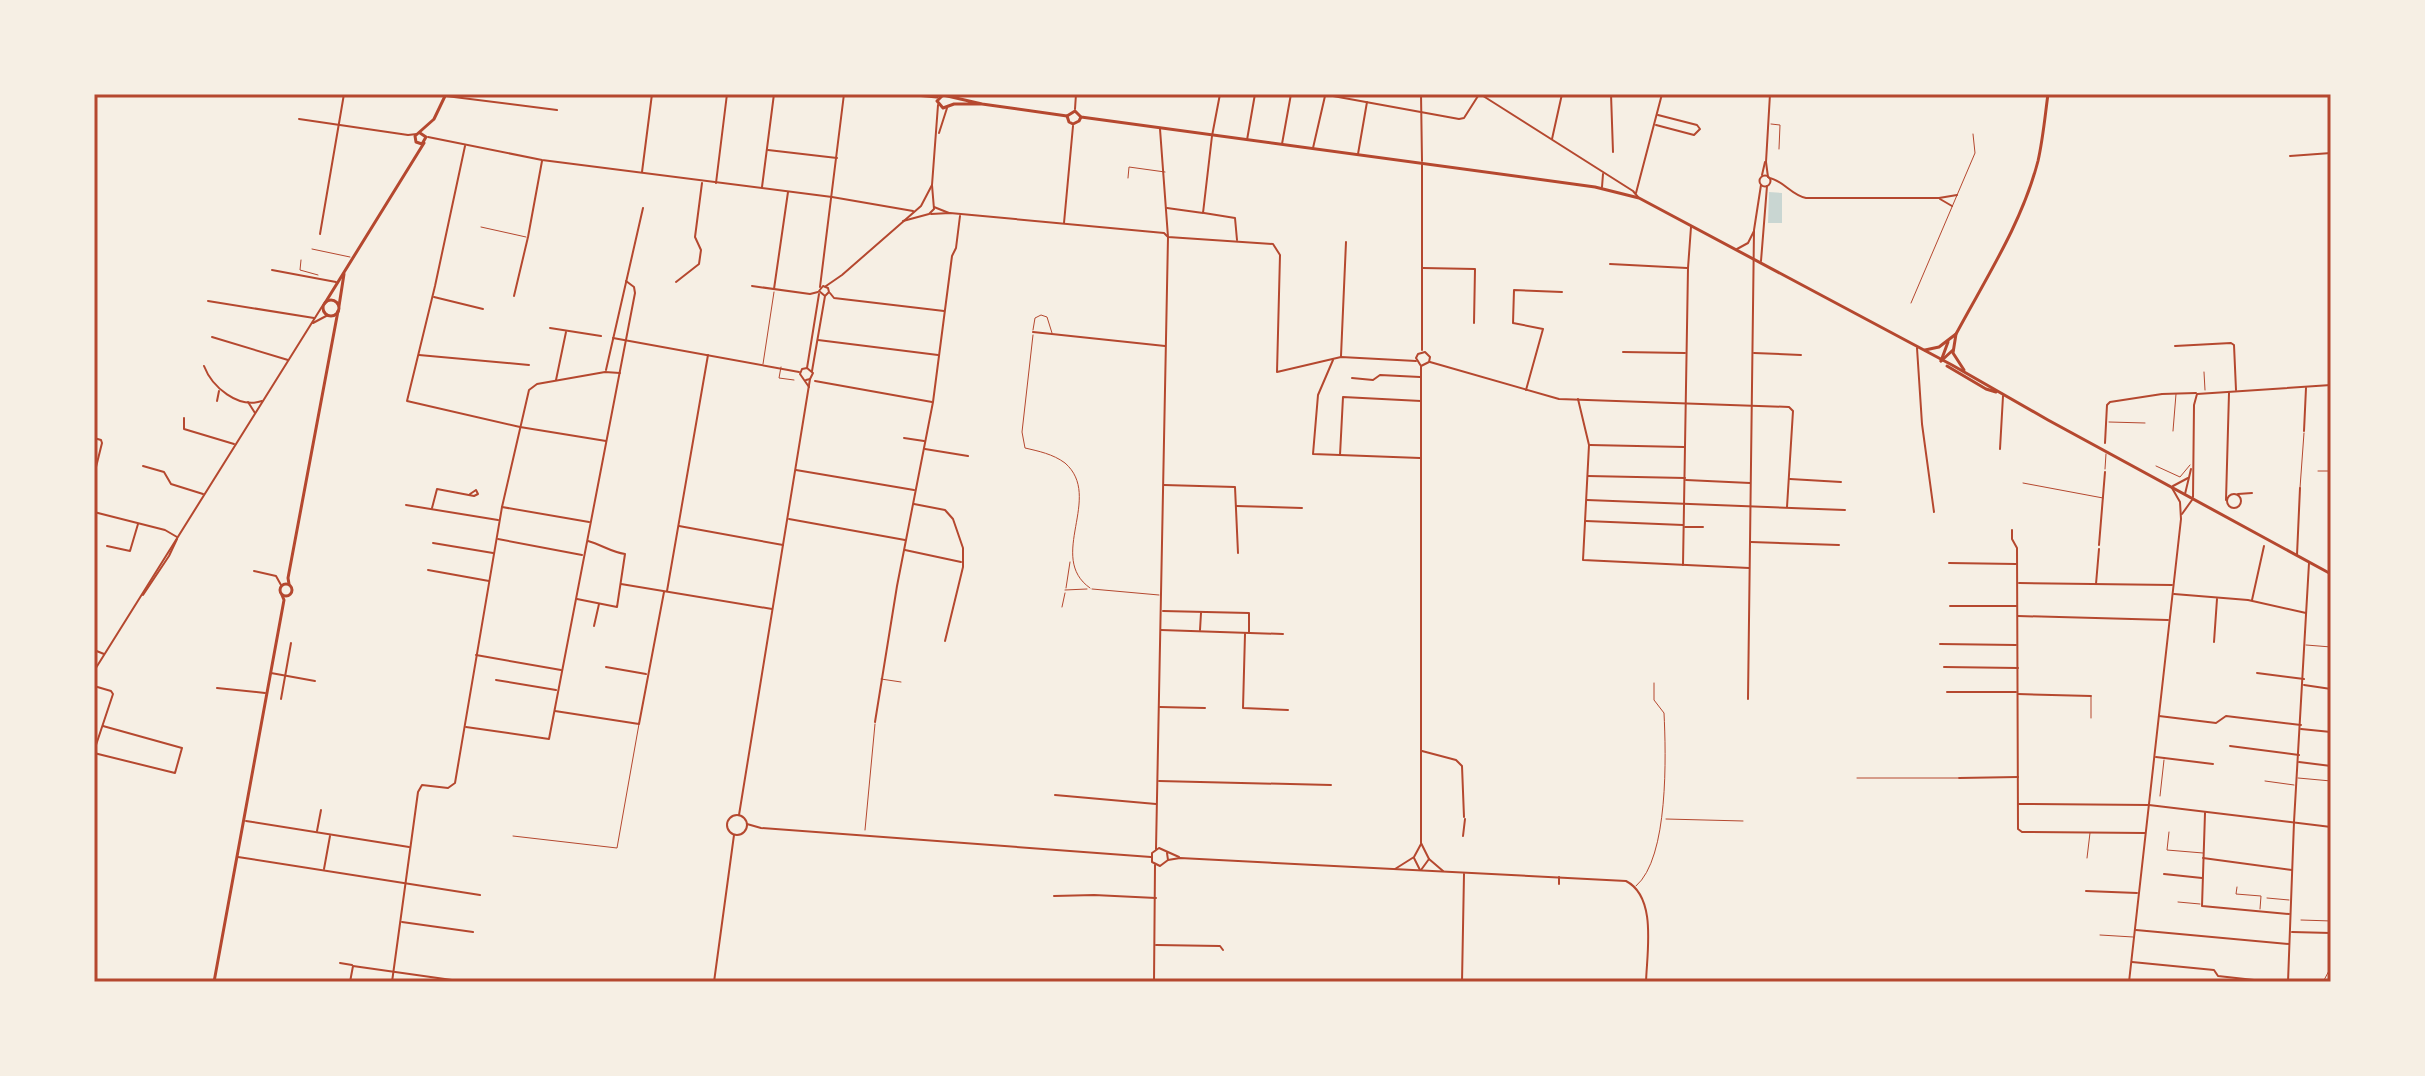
<svg xmlns="http://www.w3.org/2000/svg" width="2425" height="1076" font-family="Barlow,sans-serif">
	<style>
		.water { fill: #c9d6d2 }
		.lines { fill: none; stroke-linecap: round; stroke-linejoin: round }
		.service { stroke: #b5482f; stroke-width: 1 }
		.pedestrian { stroke: #b5482f; stroke-width: 1 }
		.minor { stroke: #b5482f; stroke-width: 2 }
		.tertiary { stroke: #b5482f; stroke-width: 2 }
		.secondary { stroke: #b5482f; stroke-width: 3 }
		.neatline { fill: none; stroke: #b5482f; stroke-width: 3 }
	</style>
	<rect width="100%" height="100%" fill="#f6efe4"/>
	<path class="water" d="M1769,192l13,1v30h-14z"/>
	<g class="lines">
		<g class="service">
			<path d="M1771,124l9,1 -1,24"/>
			<path d="M1128,178l1,-11 36,5"/>
			<path d="M481,227l45,10"/>
			<path d="M312,249l38,8"/>
			<path d="M301,260l-1,10 18,5"/>
			<path d="M1911,303l64,-150 -2,-19"/>
			<path d="M1033,330l2,-12 6,-3 6,2 5,16"/>
			<path d="M1033,335l-11,97 3,16c13,3 28,6 40,15 39,34 -19,94 25,125"/>
			<path d="M781,367l-2,11 15,2"/>
			<path d="M2204,372l1,18"/>
			<path d="M2109,422l36,1"/>
			<path d="M2173,431l3,-37"/>
			<path d="M2156,466l24,11 10,-12"/>
			<path d="M2105,469l1,-15"/>
			<path d="M2318,471h13"/>
			<path d="M2023,483l80,15"/>
			<path d="M1066,588l4,-26"/>
			<path d="M1092,589l67,6"/>
			<path d="M1065,590l22,-1"/>
			<path d="M1062,607l3,-14"/>
			<path d="M2306,645l25,2"/>
			<path d="M881,679l20,3"/>
			<path d="M1857,778h101"/>
			<path d="M2298,778l33,3"/>
			<path d="M2265,781l29,4"/>
			<path d="M2160,796l4,-36"/>
			<path d="M1666,819l77,2"/>
			<path d="M865,830l10,-106"/>
			<path d="M2169,832l-2,18 36,3"/>
			<path d="M513,836l104,12 22,-124"/>
			<path d="M2087,858l3,-25"/>
			<path d="M1636,886c33,-28 30,-132 28,-173l-10,-13v-17"/>
			<path d="M2237,887l-1,7 25,2 -1,13"/>
			<path d="M2267,898l22,2"/>
			<path d="M2178,902l22,2"/>
			<path d="M2301,920l30,1"/>
			<path d="M2100,935l33,2"/>
			<path d="M2331,935v8"/>
			<path d="M2323,982l8,-15"/>
		</g>
		<g class="pedestrian">
			<path d="M763,364l11,-72"/>
			<path d="M2300,488l4,-55"/>
			<path d="M2091,718v-21"/>
		</g>
		<g class="minor">
			<path d="M1322,94l137,25 5,-1 14,-22"/>
			<path d="M1421,94l1,67"/>
			<path d="M1480,94l153,97 5,6"/>
			<path d="M1611,94l2,58"/>
			<path d="M446,96l111,14"/>
			<path d="M1075,109l1,-15"/>
			<path d="M299,119l109,16 9,-1"/>
			<path d="M1656,125l38,10 6,-6 -3,-4 -39,-10"/>
			<path d="M428,137l114,23 290,37 81,14"/>
			<path d="M1552,139l10,-45"/>
			<path d="M1247,140l8,-46"/>
			<path d="M1282,144l9,-50"/>
			<path d="M465,146l-30,140 -28,115 113,26 86,14"/>
			<path d="M1313,148l12,-52"/>
			<path d="M768,150l69,8"/>
			<path d="M1358,154l9,-52"/>
			<path d="M2290,156l41,-3"/>
			<path d="M642,172l10,-78"/>
			<path d="M1762,175l3,-13"/>
			<circle cx="1765" cy="181" r="5.5"/>
			<path d="M1768,177l-2,-15 4,-68"/>
			<path d="M1769,178c14,2 22,17 37,20h133l18,-3"/>
			<path d="M716,183l11,-89"/>
			<path d="M762,187l12,-93"/>
			<path d="M1602,187l1,-13"/>
			<path d="M1636,193l26,-99"/>
			<path d="M1940,199l12,7"/>
			<path d="M934,207l15,6"/>
			<path d="M1167,208l36,5 9,-77 8,-42"/>
			<path d="M1204,213l31,5 2,22"/>
			<path d="M931,214l19,-1 214,20 4,4 105,7 7,11 -3,117 64,-15 75,4"/>
			<path d="M1064,223l9,-97"/>
			<path d="M320,234l24,-140"/>
			<path d="M1737,249l11,-6 6,-12"/>
			<path d="M1761,261l6,-75"/>
			<path d="M1610,264l77,4"/>
			<path d="M1423,268l52,1 -1,54"/>
			<path d="M272,270l64,12"/>
			<path d="M676,282l23,-18 2,-14 -6,-13 7,-54"/>
			<path d="M752,286l58,8 8,-2"/>
			<path d="M820,287l24,-193"/>
			<path d="M774,289l14,-97"/>
			<path d="M830,293l4,5 110,13"/>
			<path d="M514,296l14,-59 14,-76"/>
			<path d="M434,297l49,12"/>
			<path d="M208,301l106,17"/>
			<path d="M550,328l51,8"/>
			<path d="M1033,332l132,14"/>
			<path d="M212,337l76,23"/>
			<path d="M613,338l186,34"/>
			<path d="M818,340l120,15"/>
			<path d="M2175,346l56,-3 3,2 2,45"/>
			<path d="M1917,348l5,76 12,88"/>
			<path d="M1623,352l62,1"/>
			<path d="M1754,353l47,2"/>
			<path d="M419,355l110,10"/>
			<path d="M1341,356l5,-114"/>
			<path d="M1333,360l-15,35 -5,59 107,4"/>
			<path d="M1430,362l129,37 230,8 4,4 -6,96"/>
			<path d="M204,366c8,21 34,43 58,35"/>
			<path d="M606,370l37,-162"/>
			<path d="M1352,378l21,2 7,-5 40,2"/>
			<path d="M556,380l10,-48"/>
			<path d="M815,381l117,21"/>
			<path d="M1526,390l17,-61 -30,-6 1,-33 48,2"/>
			<path d="M1578,399l11,46 -6,115 166,8"/>
			<path d="M217,401l2,-10"/>
			<path d="M248,402l7,11"/>
			<path d="M184,418v11l50,15"/>
			<path d="M2304,431l2,-43"/>
			<path d="M94,438l7,2 1,3 -8,32"/>
			<path d="M904,438l20,3"/>
			<path d="M2105,443l2,-38 3,-3 52,-8 34,-1"/>
			<path d="M1590,445l94,2"/>
			<path d="M925,449l43,7"/>
			<path d="M2000,449l3,-53"/>
			<path d="M1340,455l3,-58 78,4"/>
			<path d="M143,466l21,6 7,12 32,10"/>
			<path d="M796,470l118,20"/>
			<path d="M1588,476l97,2"/>
			<path d="M1790,479l51,3"/>
			<path d="M1686,480l64,3"/>
			<path d="M1164,485l71,2 3,66"/>
			<path d="M2173,486l15,-8"/>
			<circle cx="2234" cy="501" r="7"/>
			<path d="M2185,494l6,-25"/>
			<path d="M2238,494l14,-1"/>
			<path d="M2193,497l1,-92 3,-11 134,-9"/>
			<path d="M1587,500l258,10"/>
			<path d="M2226,500l3,-107"/>
			<path d="M914,504l31,6 8,9 10,29v19l-18,74"/>
			<path d="M406,505l92,15"/>
			<path d="M1236,506l66,2"/>
			<path d="M502,507l87,15"/>
			<path d="M432,508l5,-19 37,7 4,-2 -2,-4 -6,4"/>
			<path d="M94,512l71,18 12,7"/>
			<path d="M789,519l116,21"/>
			<path d="M1586,521l97,4"/>
			<path d="M679,526l104,19"/>
			<path d="M1685,527h18"/>
			<path d="M2012,530v9l5,9 1,281 4,3 123,1"/>
			<path d="M498,539l84,16"/>
			<path d="M1751,542l88,3"/>
			<path d="M433,543l60,10"/>
			<path d="M2099,545l6,-73"/>
			<path d="M107,546l23,5 8,-27"/>
			<path d="M905,550l56,12"/>
			<path d="M2297,555l3,-67"/>
			<path d="M1949,563l67,1"/>
			<path d="M1683,565l5,-297 3,-41"/>
			<path d="M428,570l61,11"/>
			<path d="M254,571l22,5 5,9"/>
			<path d="M2019,583l153,2"/>
			<path d="M621,584l151,25"/>
			<path d="M2096,584l3,-35"/>
			<path d="M667,591l41,-236"/>
			<path d="M2174,594l74,6 58,13"/>
			<path d="M577,599l40,8 8,-53c-14,-2 -23,-9 -37,-13"/>
			<path d="M2252,600l12,-54"/>
			<path d="M1950,606h67"/>
			<path d="M1163,611l86,2v19"/>
			<path d="M2018,616l150,4"/>
			<path d="M594,626l5,-22"/>
			<path d="M1161,630l122,4"/>
			<path d="M1200,630l1,-17"/>
			<path d="M1245,634l-2,74 45,2"/>
			<path d="M2214,642l3,-43"/>
			<path d="M1940,644l76,1"/>
			<path d="M94,650l10,4"/>
			<path d="M476,655l85,15"/>
			<path d="M606,667l40,7"/>
			<path d="M1944,667l74,1"/>
			<path d="M271,673l44,8"/>
			<path d="M2257,673l47,6"/>
			<path d="M496,680l60,10"/>
			<path d="M2304,685l27,4"/>
			<path d="M94,686l17,5 2,3 -19,57"/>
			<path d="M217,688l48,5"/>
			<path d="M1947,692h69"/>
			<path d="M2018,694l73,2"/>
			<path d="M281,699l10,-56"/>
			<path d="M1748,699l6,-469 7,-45"/>
			<path d="M1160,707l45,1"/>
			<path d="M555,711l84,13 25,-132"/>
			<path d="M2159,716l57,7 10,-7 75,9"/>
			<path d="M875,722l22,-136 36,-184 19,-146 4,-8 4,-32"/>
			<path d="M466,727l83,12 86,-446 -1,-6 -8,-6"/>
			<path d="M2301,729l30,3"/>
			<path d="M2230,746l69,9"/>
			<path d="M1422,751l34,9 6,6 2,51"/>
			<path d="M94,753l81,20 7,-25 -79,-22"/>
			<path d="M2156,757l57,7"/>
			<path d="M2299,762l32,4"/>
			<path d="M1959,778l59,-1"/>
			<path d="M1159,781l172,4"/>
			<path d="M1055,795l101,9"/>
			<path d="M2018,804l131,1 182,22"/>
			<path d="M2205,813l-3,93 87,8"/>
			<path d="M246,821l163,26"/>
			<path d="M317,831l4,-21"/>
			<path d="M1463,836l2,-17"/>
			<path d="M238,857l242,38"/>
			<path d="M2203,858l89,12"/>
			<path d="M324,869l6,-33"/>
			<path d="M2164,874l38,4"/>
			<path d="M1559,884v-7"/>
			<path d="M2086,891l51,2"/>
			<path d="M1054,896l40,-1 62,3"/>
			<path d="M402,922l71,10"/>
			<path d="M2136,930l153,14"/>
			<path d="M1156,945l64,1 3,4"/>
			<path d="M2132,962l82,8 4,6 54,6"/>
			<path d="M340,963l12,2"/>
			<path d="M350,982l3,-16 113,16"/>
			<path d="M392,982l26,-190 4,-7 26,3 7,-5 47,-276 27,-117 8,-6 68,-12 15,1"/>
			<path d="M1462,982l2,-108"/>
		</g>
		<g class="tertiary">
			<path d="M939,133l8,-25"/>
			<path d="M1422,165v185"/>
			<path d="M903,221l26,-7 5,-5 -2,-24 6,-80"/>
			<path d="M826,286l16,-11 79,-69 11,-21"/>
			<path d="M313,323l15,-8"/>
			<path d="M1421,366l8,-4 1,-5 -5,-5 -7,2 -2,4 5,8v477l8,16 14,12"/>
			<path d="M807,368l12,-74"/>
			<path d="M812,371l13,-75 4,-4 -1,-4 -5,-2 -4,5 6,5"/>
			<path d="M806,380l4,-1 3,-6 -6,-5 -5,1 -2,5 9,13"/>
			<path d="M2182,514l10,-14"/>
			<path d="M143,595l26,-39 8,-17"/>
			<path d="M94,671l229,-366"/>
			<circle cx="737" cy="825" r="10"/>
			<path d="M739,815l71,-436"/>
			<path d="M747,824l14,4 390,29"/>
			<path d="M1156,849l12,-612 -8,-108"/>
			<path d="M1167,853l1,7 -8,6 -8,-4v-9l7,-5 20,9"/>
			<path d="M1414,858l6,12"/>
			<path d="M1168,860l12,-2 446,23c31,16 21,70 20,101"/>
			<path d="M1395,869l19,-12 7,-13"/>
			<path d="M1421,870l8,-11"/>
			<path d="M2292,932l39,1"/>
			<path d="M714,982l20,-147"/>
			<path d="M1154,982l1,-117"/>
			<path d="M2129,982l52,-463 -1,-17 -8,-14"/>
			<path d="M2288,982l6,-160 15,-259"/>
		</g>
		<g class="secondary">
			<path d="M905,94l32,3"/>
			<path d="M982,104l-39,-9 -6,6 6,7 11,-4h28l85,12 8,-5 6,6 514,70 44,11 313,167 96,55 283,154"/>
			<path d="M1067,116l2,6 4,2 6,-3 2,-4"/>
			<path d="M434,119l12,-25"/>
			<path d="M420,133l6,4 -4,7 -6,-2 -1,-6 18,-16"/>
			<circle cx="331" cy="308" r="8"/>
			<path d="M325,303l99,-160"/>
			<path d="M339,306l5,-32"/>
			<path d="M1925,350l14,-3 17,-13"/>
			<path d="M1941,361l7,-19"/>
			<path d="M1941,361l12,-11"/>
			<path d="M1947,366l39,23 10,3"/>
			<path d="M1964,370l-11,-17 3,-19c30,-56 66,-111 82,-173 5,-22 7,-45 10,-67"/>
			<circle cx="286" cy="590" r="6"/>
			<path d="M289,584l-1,-6 50,-267"/>
			<path d="M214,982l70,-382 -2,-5"/>
		</g>
	</g>
	<rect width="2425" height="1076" fill="none" stroke="#f6efe4" stroke-width="192"/>
	<rect x="96" y="96" width="2233" height="884" class="neatline"/>
</svg>
